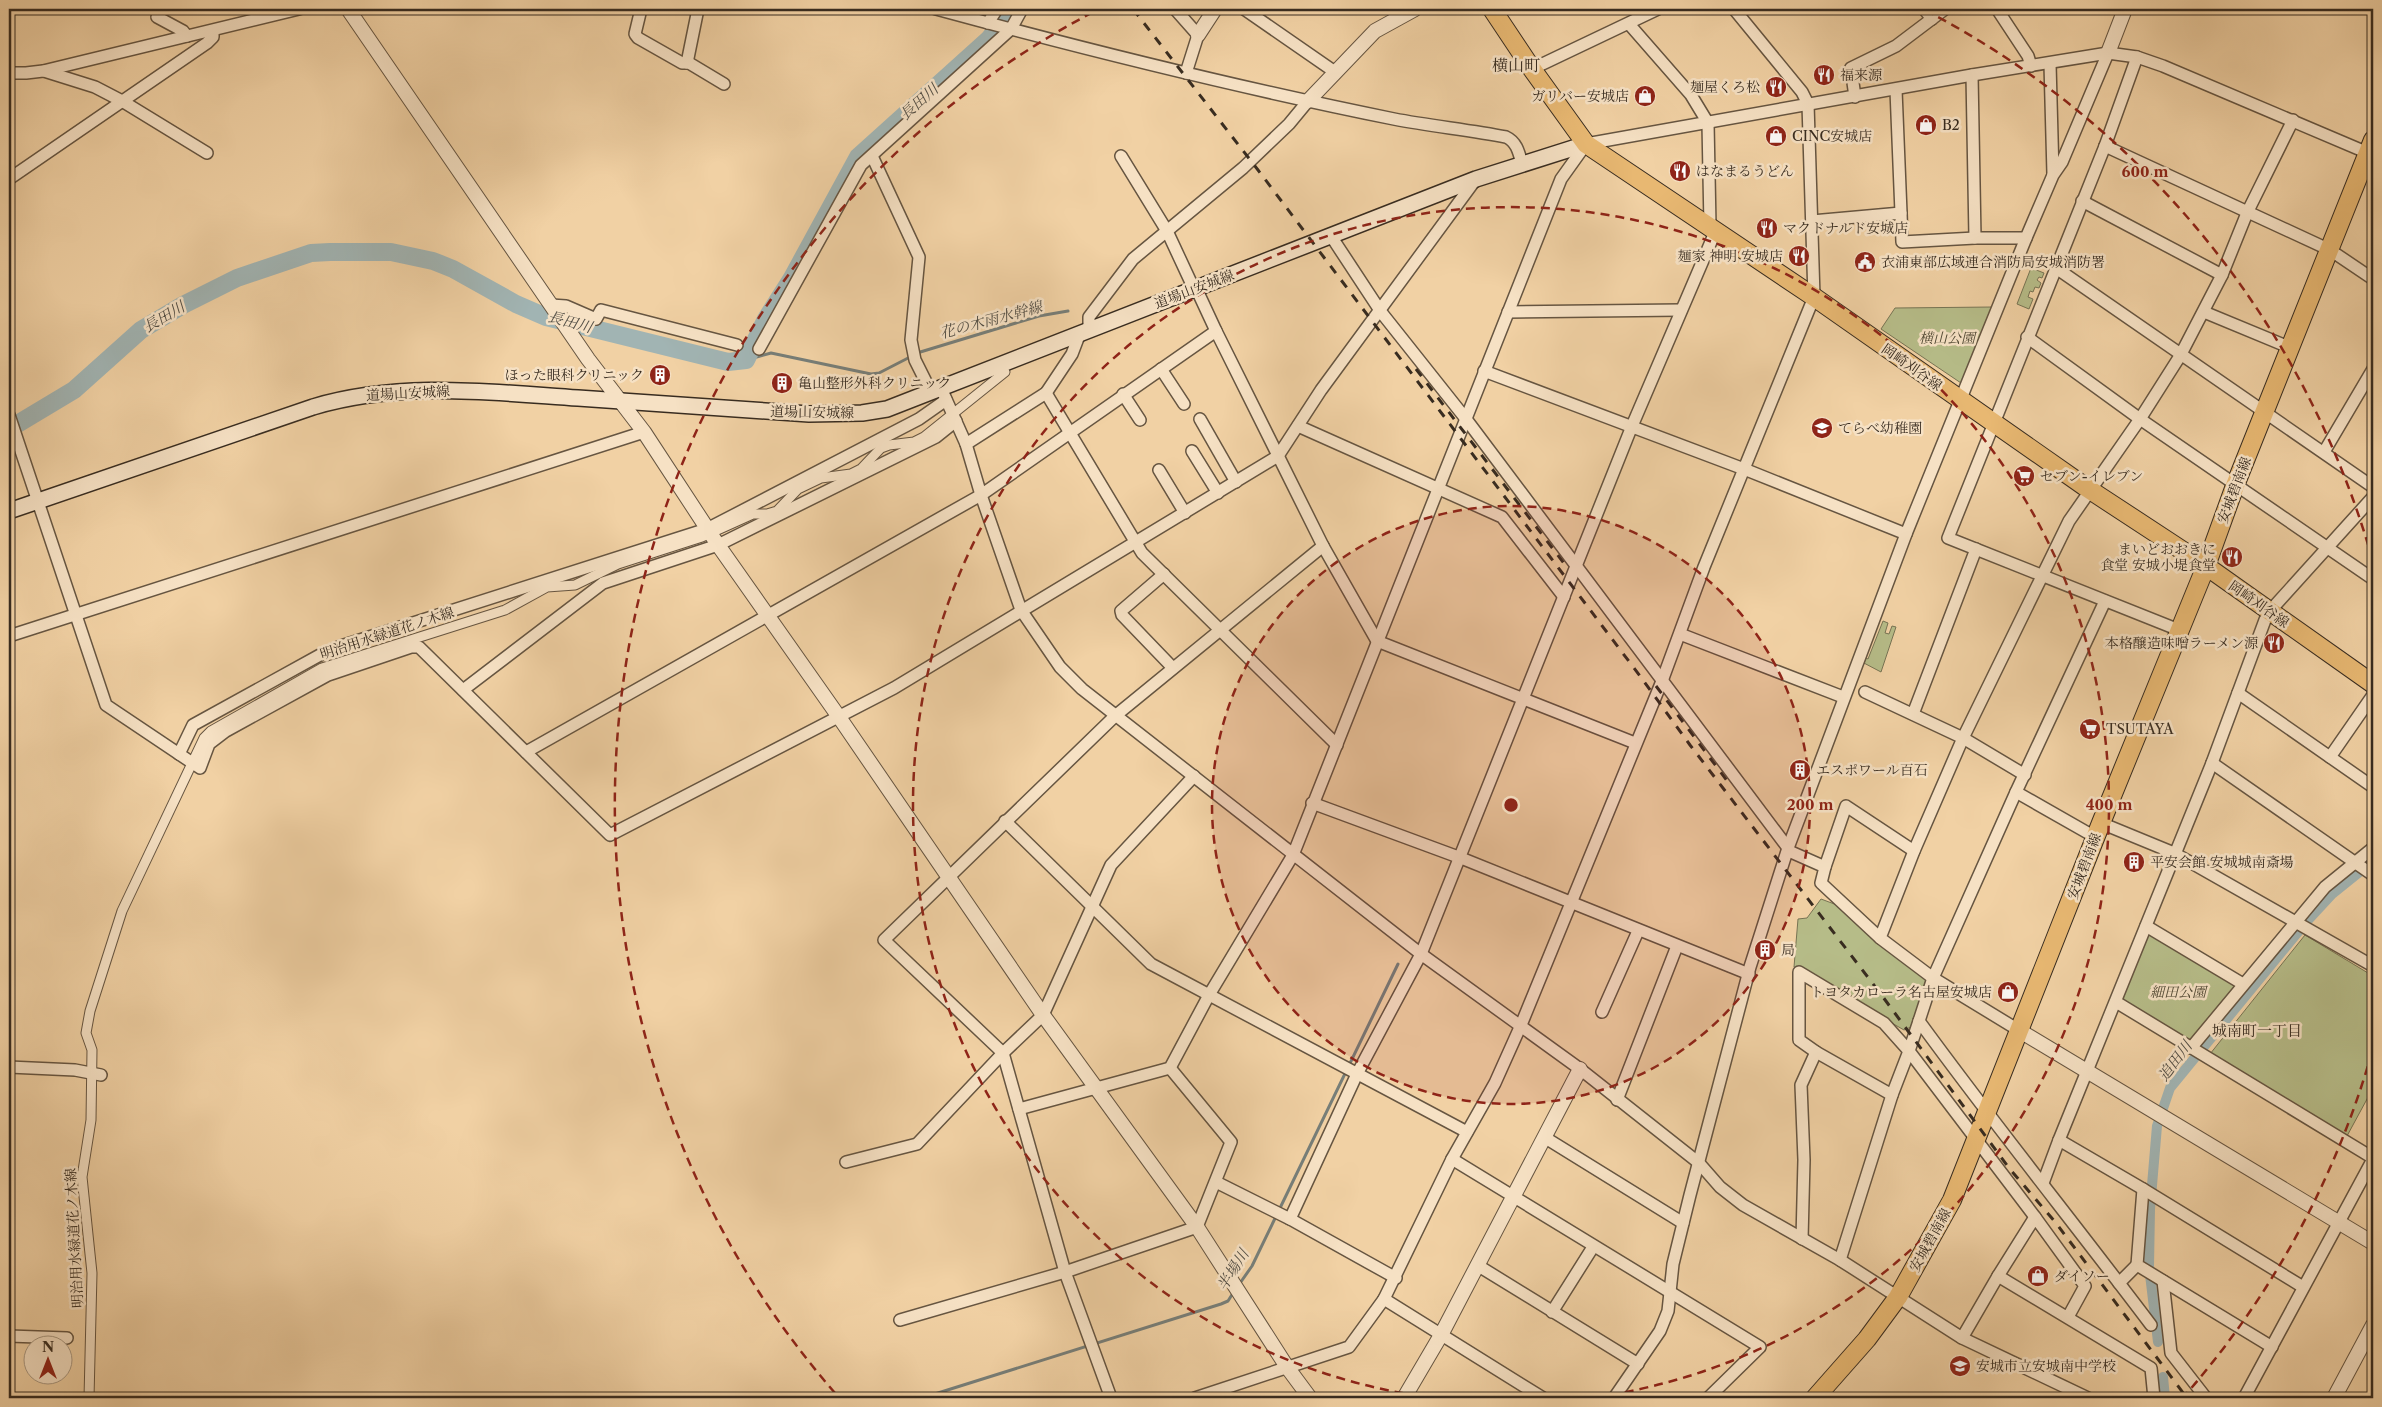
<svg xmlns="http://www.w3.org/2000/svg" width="2382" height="1407" font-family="'Libre Caslon Text','Noto Serif JP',serif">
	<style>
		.green { fill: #b6bc88; stroke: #777454 }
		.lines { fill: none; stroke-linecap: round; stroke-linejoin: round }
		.stream { stroke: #777e78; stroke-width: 3 }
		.canal { stroke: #a1b4b3; stroke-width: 10 }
		.river { stroke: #a1b4b3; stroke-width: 18 }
		.pedestrian-casing { stroke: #665541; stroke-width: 11 }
		.minor-casing { stroke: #665541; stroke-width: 14 }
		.tertiary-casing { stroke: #665541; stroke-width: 16 }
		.secondary-casing { stroke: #382c20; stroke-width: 18 }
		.primary-casing { stroke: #382c20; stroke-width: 20 }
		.pedestrian { stroke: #f6e1c4; stroke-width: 9 }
		.minor { stroke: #f6e1c4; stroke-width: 11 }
		.tertiary { stroke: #f6e1c4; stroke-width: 14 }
		.secondary { stroke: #f6e1c4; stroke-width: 15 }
		.primary { stroke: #e8b872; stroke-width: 18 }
		.rail { stroke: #382c20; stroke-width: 3; stroke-dasharray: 9 9; stroke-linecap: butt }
		.ring { fill: none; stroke: #8f2418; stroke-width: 2.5; stroke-dasharray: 9 6 }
		.labels { text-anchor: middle; stroke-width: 5; stroke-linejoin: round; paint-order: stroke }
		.poi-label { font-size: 14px; fill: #382c20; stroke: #f6e1c4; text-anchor: start }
		.street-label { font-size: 14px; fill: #382c20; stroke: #f6e1c4 }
		.park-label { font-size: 14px; font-style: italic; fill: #514935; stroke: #f6e1c4 }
		.water-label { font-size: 15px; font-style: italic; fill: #524e45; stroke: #f6e1c4 }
		.neighbourhood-label { font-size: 15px; fill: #382c20; stroke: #f6e1c4 }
		.quarter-label { font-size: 16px; fill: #382c20; stroke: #f6e1c4 }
		.centre { fill: #8f2418; stroke: #f6e1c4; stroke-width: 2.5 }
		.ring-label { font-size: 15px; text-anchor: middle; font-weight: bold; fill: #8f2418; stroke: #f6e1c4; stroke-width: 5; stroke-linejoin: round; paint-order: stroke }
	</style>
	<rect width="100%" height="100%" fill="#f1d1a4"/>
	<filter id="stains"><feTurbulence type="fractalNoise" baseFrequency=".004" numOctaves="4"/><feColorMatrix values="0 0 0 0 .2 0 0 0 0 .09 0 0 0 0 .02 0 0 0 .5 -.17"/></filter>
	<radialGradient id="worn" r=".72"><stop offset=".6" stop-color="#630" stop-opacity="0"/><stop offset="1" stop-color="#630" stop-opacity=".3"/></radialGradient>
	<g class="green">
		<path d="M2031,268l13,5 -2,5 -3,-1 -2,3 4,3 -2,5 -4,-1 -2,5 -3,-1 -2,6 5,2 -4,10 -12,-5z"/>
		<path d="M1992,307l-31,76 -80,-54 14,-21z"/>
		<path d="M1883,621l5,2 -3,10 4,1 3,-8 4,1 -15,45 -19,-10 2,-5 4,2z"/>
		<path d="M1821,899l16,6 89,75 -15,47 -7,3 -110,-63 4,-48 9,-1z"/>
		<path d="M2147,935h7l81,49v5l-42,52 -5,1 -63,-40 -2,-5z"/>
		<path d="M2305,935l68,41v112l-26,48 -137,-82z"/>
	</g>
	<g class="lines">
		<g class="stream">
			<path d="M917,353l122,-37 29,-5"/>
			<path d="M746,360l25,-7 100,21 8,-1 33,-17"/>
			<path d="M1238,1286l14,-20 146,-302"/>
			<path d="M922,1398l299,-94 7,-3 5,-8"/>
		</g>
		<g class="canal">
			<path d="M2158,1342l-9,-76 1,-57 7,-83 13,-38 137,-167 25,-27 41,-33"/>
			<path d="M2163,1377l2,21"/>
		</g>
		<path class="river" d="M9,429l65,-39 67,-60 42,-25 54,-27 74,-25 19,-1h61l42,9 20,8 63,35 30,13 182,45 18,-2 20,-41 26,-41 66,-121 131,-118 23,-30"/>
		<g class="pedestrian-casing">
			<path id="pedestrian" d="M89,1398l3,-125 -10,-96 9,-57 1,-70 -6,-17 4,-22 32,-100 82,-173 7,-7 111,-63 183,-58 42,-23 28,-2 43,-21 84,-27 51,-23h14l10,-3 21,-22 23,-11 30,-4 10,-5 20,-21 8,-3 25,-3 10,-5 81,-65"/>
		</g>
		<g class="minor-casing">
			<g id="minor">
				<path d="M641,9l-6,25 3,4 44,25h7l35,21"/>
				<path d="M936,9c151,41 304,79 458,110 37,7 75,11 112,18 11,5 13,16 16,27"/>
				<path d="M1175,9l23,26 -12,38"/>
				<path d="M1244,9l91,63"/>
				<path d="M1924,9l8,10"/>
				<path d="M1997,9l31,47 3,10"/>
				<path d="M157,17l26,14 4,5"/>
				<path d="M988,23l9,-14"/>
				<path d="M1629,24l62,71 17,28 2,103"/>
				<path d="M2137,57l-32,89 -157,392 231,92"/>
				<path d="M687,63l11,-54"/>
				<path d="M2050,64l3,110"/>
				<path d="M1532,69l126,-60"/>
				<path d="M44,71l51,16 27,14 85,52"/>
				<path d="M9,73h17l17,-2 256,-62"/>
				<path d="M1972,75l3,163"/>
				<path d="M1896,90l5,123"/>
				<path d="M1855,97l-4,-29 45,-22 49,-37"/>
				<path d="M2105,146l225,104 43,29"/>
				<path d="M872,156l47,101 -8,83 4,20 16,32"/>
				<path d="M1121,156l46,75 27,58"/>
				<path d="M9,179l198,-136 6,-6v-6"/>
				<path d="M2082,201l140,74"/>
				<path d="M1812,221l89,-8 1,29 73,-4h51"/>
				<path d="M1331,236l50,76 85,107 322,429 3,4 34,15 -4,16 59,55"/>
				<path d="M2056,268l317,219"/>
				<path d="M1196,288l20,43 107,215 54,95 258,102"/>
				<path d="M551,305l15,1 30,13 5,-9 136,35"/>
				<path d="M1508,312l173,-2"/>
				<path d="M2204,312l87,36"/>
				<path d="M1089,329v-12l44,-58 110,-91 46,-44 19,-23"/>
				<path d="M2027,337l113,82 233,160"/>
				<path d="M759,349l102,-184 150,-136 11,-20"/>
				<path d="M1161,369l23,35"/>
				<path d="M1484,371l260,98 162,65"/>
				<path d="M941,388l25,56 15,51 40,115 39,57 22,22 339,265 159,115 119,94 21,24 23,18 97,55 122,78 126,60"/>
				<path d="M1046,393l26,-39 8,-21"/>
				<path d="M1123,394l17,26"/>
				<path d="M9,415l97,290 94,63 9,-24 17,-13 102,-56 83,-28h8l191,188 284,-147 384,-232 43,-66 155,-211"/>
				<path d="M1200,419l36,63"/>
				<path d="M1298,426l204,91 62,80"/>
				<path d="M966,444l80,-51 96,160 195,192"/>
				<path d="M1192,451l26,42"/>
				<path d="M2324,452l49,-83"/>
				<path d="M1159,470l26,43"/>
				<path d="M1164,574l-43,37 1,4 51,53"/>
				<path d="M2105,601l-89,191 -83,186 -14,43c75,103 155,202 232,304"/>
				<path d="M1680,634l163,63"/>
				<path d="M9,636l635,-204"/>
				<path d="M463,690l140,-107 115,-38 218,-108 20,-16"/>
				<path d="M1865,692l98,46 62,37"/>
				<path d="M2238,693l135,94"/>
				<path d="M1913,714l63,-165"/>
				<path d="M526,752l455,-257 235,-164"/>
				<path d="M179,754l14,-29 127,-70 21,-9 366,-117 212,-110 27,-19"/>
				<path d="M2330,757l43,-62"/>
				<path d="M2212,763l161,112"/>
				<path d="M2016,792l79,45"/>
				<path d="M1312,803l149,55 288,116"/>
				<path d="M1005,821l146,143 316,168"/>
				<path d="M2101,823l73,30 199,113"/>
				<path d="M1825,867l21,-61 68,45"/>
				<path d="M2146,926l97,58"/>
				<path d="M2116,1002l257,156"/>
				<path d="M1602,1012l36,-81"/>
				<path d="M1919,1021l-10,30 126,166"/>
				<path d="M2020,1031l-87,-53 -53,-40 34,-87 49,-113 106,-217 71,-102 40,-63 42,-81 25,-62 46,-93"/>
				<path d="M2191,1048l134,-161 48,-39"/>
				<path d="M1816,1052l76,43"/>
				<path d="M9,1067l66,3 26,5"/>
				<path d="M1617,1100l60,-154"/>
				<path d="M1019,1109l151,-41 39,-73 84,-140 268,-676 25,-35 386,-69 136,-22 29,4 26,9 205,87"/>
				<path d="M1544,1137l139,86"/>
				<path d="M2059,1140l84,49 160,98"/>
				<path d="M1452,1159l308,188 -52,51"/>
				<path d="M846,1162l71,-18 86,-91 40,-38 68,-150 83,-89"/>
				<path d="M1216,1182l74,37 106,59"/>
				<path d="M2043,1183l16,-43 153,-377 53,-143 5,-9 103,-114"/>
				<path d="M2143,1189l-6,76 135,82"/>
				<path d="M1290,1219l67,-145 64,-120 211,-528 84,-196"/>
				<path d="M1802,1239l2,-79 -3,-75 15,-33 -17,-12v-68l85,51 25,28 -17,44 -52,165"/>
				<path d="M1477,1265l161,99"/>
				<path d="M2163,1281l8,72 35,45"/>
				<path d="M2119,1283l18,-18"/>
				<path d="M1384,1299l159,99"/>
				<path d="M1552,1312l41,-65"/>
				<path d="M2068,1317l17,-31 -50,-69 -37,59 153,92 3,30"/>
				<path d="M900,1320l165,-48 132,-45 34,-85 -61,-74"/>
				<path d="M9,1336l58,2"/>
				<path d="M1962,1338l36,-62"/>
				<path d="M1111,1398l-46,-126 -62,-219 -119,-113 231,-224 208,-170"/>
				<path d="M1195,1398l154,-51 35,-48 68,-140 43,-76 26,-58 141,-344 42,-114 110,-270 -6,-193 -6,-12 -68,-83"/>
				<path d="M1614,1398l46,-67 8,-20 5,-47 17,-69 60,-228 38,-119 118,-314 120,-296 27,-63 9,-13 46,-109"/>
				<path d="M2244,1398l129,-239"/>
			</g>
		</g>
		<g class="tertiary-casing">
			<g id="tertiary">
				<path d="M348,9l240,350 56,73 74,113 121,172 204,298 154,212 90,140 23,31"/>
				<path d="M1198,35l17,-26"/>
				<path d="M2108,53l17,-44"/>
				<path d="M1308,101l67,-70 40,-22"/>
				<path d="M2020,1031l353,212"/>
				<path d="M1404,1398l37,-63 139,-266"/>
				<path d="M2334,1398l39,-73"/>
			</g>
		</g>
		<g class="secondary-casing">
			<path id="secondary" d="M9,511l304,-104c87,-26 176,-15 265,-9 77,6 154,11 231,16l53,-1 25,-4 589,-230 110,-35"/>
		</g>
		<g class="primary-casing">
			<g id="primary">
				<path d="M1492,9l40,60 54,75 228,153 270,189 122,80 167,118"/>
				<path d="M1815,1398l52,-59 31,-42 54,-97 149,-377 105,-257 30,-83 137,-343"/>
			</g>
		</g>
		<use href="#pedestrian" class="pedestrian"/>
		<use href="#minor" class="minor"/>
		<use href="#tertiary" class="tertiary"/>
		<use href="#secondary" class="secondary"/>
		<use href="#primary" class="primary"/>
		<g class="rail">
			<path d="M1133,9l125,161 382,506 50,69 190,248 129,175 47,55 131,175"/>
			<path d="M1416,369l150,197"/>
			<path d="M1656,686l75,100"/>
		</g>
	</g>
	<circle cx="1511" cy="805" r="299" fill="#8f2418" fill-opacity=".12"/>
	<g class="ring">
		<circle cx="1511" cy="805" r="299"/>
		<path d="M1433 1398A598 598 0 1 1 1589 1398"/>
		<path d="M2372 1052A896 896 0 0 1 2187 1393M835 1393A896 896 0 0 1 1097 10M1925 10A896 896 0 0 1 2372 558"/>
	</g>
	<defs>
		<g id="restaurant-disc" transform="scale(1.125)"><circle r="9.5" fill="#8f2418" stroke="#f6e1c4"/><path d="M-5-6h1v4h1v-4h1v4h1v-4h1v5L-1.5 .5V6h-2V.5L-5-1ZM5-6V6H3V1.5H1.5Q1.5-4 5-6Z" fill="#fff"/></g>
		<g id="shop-disc" transform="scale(1.125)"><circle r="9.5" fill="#8f2418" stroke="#f6e1c4"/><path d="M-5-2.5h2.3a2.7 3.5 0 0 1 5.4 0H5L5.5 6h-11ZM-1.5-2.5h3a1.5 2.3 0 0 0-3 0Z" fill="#fff"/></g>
		<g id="civic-disc" transform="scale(1.125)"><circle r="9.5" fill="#8f2418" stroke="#f6e1c4"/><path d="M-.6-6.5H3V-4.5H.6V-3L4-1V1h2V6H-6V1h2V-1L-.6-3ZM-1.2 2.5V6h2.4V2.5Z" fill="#fff"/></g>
		<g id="building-disc" transform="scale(1.125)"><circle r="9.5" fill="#8f2418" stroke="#f6e1c4"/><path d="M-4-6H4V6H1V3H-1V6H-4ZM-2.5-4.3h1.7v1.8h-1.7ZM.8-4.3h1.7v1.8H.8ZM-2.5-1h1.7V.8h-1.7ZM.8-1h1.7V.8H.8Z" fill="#fff"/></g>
		<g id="school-disc" transform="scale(1.125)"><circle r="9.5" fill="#8f2418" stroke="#f6e1c4"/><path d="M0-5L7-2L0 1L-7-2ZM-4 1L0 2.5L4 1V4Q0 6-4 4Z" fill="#fff"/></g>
		<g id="supermarket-disc" transform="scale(1.125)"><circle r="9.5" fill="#8f2418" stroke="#f6e1c4"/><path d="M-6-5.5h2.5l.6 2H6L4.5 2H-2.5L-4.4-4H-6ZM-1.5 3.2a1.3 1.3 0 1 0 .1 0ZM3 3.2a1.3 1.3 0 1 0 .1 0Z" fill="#fff"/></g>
	</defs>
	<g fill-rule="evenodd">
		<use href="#restaurant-disc" x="1824" y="75"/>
		<use href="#restaurant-disc" x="1776" y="87"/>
		<use href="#shop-disc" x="1645" y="96"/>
		<use href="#shop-disc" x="1926" y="125"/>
		<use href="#shop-disc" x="1776" y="136"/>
		<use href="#restaurant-disc" x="1680" y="171"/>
		<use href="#restaurant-disc" x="1767" y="228"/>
		<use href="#restaurant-disc" x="1799" y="256"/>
		<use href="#civic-disc" x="1865" y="262"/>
		<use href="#building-disc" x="660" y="375"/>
		<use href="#building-disc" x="782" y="383"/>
		<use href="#school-disc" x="1822" y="428"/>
		<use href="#supermarket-disc" x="2024" y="476"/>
		<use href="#restaurant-disc" x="2232" y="557"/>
		<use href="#restaurant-disc" x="2274" y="643"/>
		<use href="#supermarket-disc" x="2090" y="729"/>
		<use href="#building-disc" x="1800" y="770"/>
		<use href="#building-disc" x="2134" y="862"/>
		<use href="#building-disc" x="1765" y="950"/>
		<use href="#shop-disc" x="2008" y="992"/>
		<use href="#shop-disc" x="2038" y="1276"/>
		<use href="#school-disc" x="1960" y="1366"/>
	</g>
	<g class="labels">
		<g class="poi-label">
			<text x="1840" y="80">福来源</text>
			<text x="1760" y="92" text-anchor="end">麺屋くろ松</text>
			<text x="1629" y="101" text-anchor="end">ガリバー安城店</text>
			<text x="1942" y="130">B2</text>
			<text x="1792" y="141">CINC安城店</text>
			<text x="1696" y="176">はなまるうどん</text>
			<text x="1783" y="233">マクドナルド安城店</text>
			<text x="1783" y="261" text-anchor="end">麺家 神明 安城店</text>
			<text x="1881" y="267">衣浦東部広域連合消防局安城消防署</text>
			<text x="644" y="380" text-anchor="end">ほった眼科クリニック</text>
			<text x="798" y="388">亀山整形外科クリニック</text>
			<text x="1838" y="433">てらべ幼稚園</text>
			<text x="2040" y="481">セブン-イレブン</text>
			<text x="2216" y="554" text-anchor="end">まいどおおきに<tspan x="2216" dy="16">食堂 安城小堤食堂</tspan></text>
			<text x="2258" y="648" text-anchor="end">本格醸造味噌ラーメン源</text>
			<text x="2106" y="734">TSUTAYA</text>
			<text x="1816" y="775">エスポワール百石</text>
			<text x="2150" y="867">平安会館 安城城南斎場</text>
			<text x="1781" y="955">局</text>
			<text x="1992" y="997" text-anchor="end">トヨタカローラ名古屋安城店</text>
			<text x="2054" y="1281">ダイソー</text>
			<text x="1976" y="1371">安城市立安城南中学校</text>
		</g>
		<g class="street-label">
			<text transform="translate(1194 289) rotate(-21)" y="5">道場山安城線</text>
			<text transform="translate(1912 367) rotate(35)" y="5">岡崎刈谷線</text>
			<text transform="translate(408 393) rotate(-3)" y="5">道場山安城線</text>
			<text transform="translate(812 412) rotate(1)" y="5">道場山安城線</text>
			<text transform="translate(2234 490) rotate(-69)" y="5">安城碧南線</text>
			<text transform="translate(2259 604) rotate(35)" y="5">岡崎刈谷線</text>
			<text transform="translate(387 633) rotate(-18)" y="5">明治用水緑道花ノ木線</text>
			<text transform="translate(2084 866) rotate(-69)" y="5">安城碧南線</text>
			<text transform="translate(74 1238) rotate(-93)" y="5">明治用水緑道花ノ木線</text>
			<text transform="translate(1930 1240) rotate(-61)" y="5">安城碧南線</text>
		</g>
		<g class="park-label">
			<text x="1947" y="343">横山公園</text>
			<text x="2178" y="997">細田公園</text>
		</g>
		<g class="water-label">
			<text transform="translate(919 102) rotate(-42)" y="5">長田川</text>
			<text transform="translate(164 317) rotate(-31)" y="5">長田川</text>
			<text transform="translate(991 320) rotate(-15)" y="5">花の木雨水幹線</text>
			<text transform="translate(570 322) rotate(15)" y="5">長田川</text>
			<text transform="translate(2175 1061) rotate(-53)" y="5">追田川</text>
			<text transform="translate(1233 1270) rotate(-58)" y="5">半場川</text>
		</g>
		<g class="neighbourhood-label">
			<text x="2257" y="1036">城南町一丁目</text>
		</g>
		<g class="quarter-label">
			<text x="1516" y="71">横山町</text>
		</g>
	</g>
	<circle cx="1511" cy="805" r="8" class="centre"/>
	<g class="ring-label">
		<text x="2145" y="177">600 m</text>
		<text x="1810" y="810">200 m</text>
		<text x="2109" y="810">400 m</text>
	</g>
	<rect width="2382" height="1407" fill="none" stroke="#f1d1a4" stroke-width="30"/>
	<rect x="10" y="10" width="2362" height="1387" fill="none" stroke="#382c20" stroke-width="2.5"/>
	<rect x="15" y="15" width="2352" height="1377" fill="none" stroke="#382c20"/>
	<g transform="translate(48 1360)"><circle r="24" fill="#f6e1c4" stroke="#aa9982"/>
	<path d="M0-4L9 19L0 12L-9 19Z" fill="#8f2418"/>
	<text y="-8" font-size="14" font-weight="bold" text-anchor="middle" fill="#382c20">N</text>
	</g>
	<rect width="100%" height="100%" filter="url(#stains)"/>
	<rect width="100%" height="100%" fill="url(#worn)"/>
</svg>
